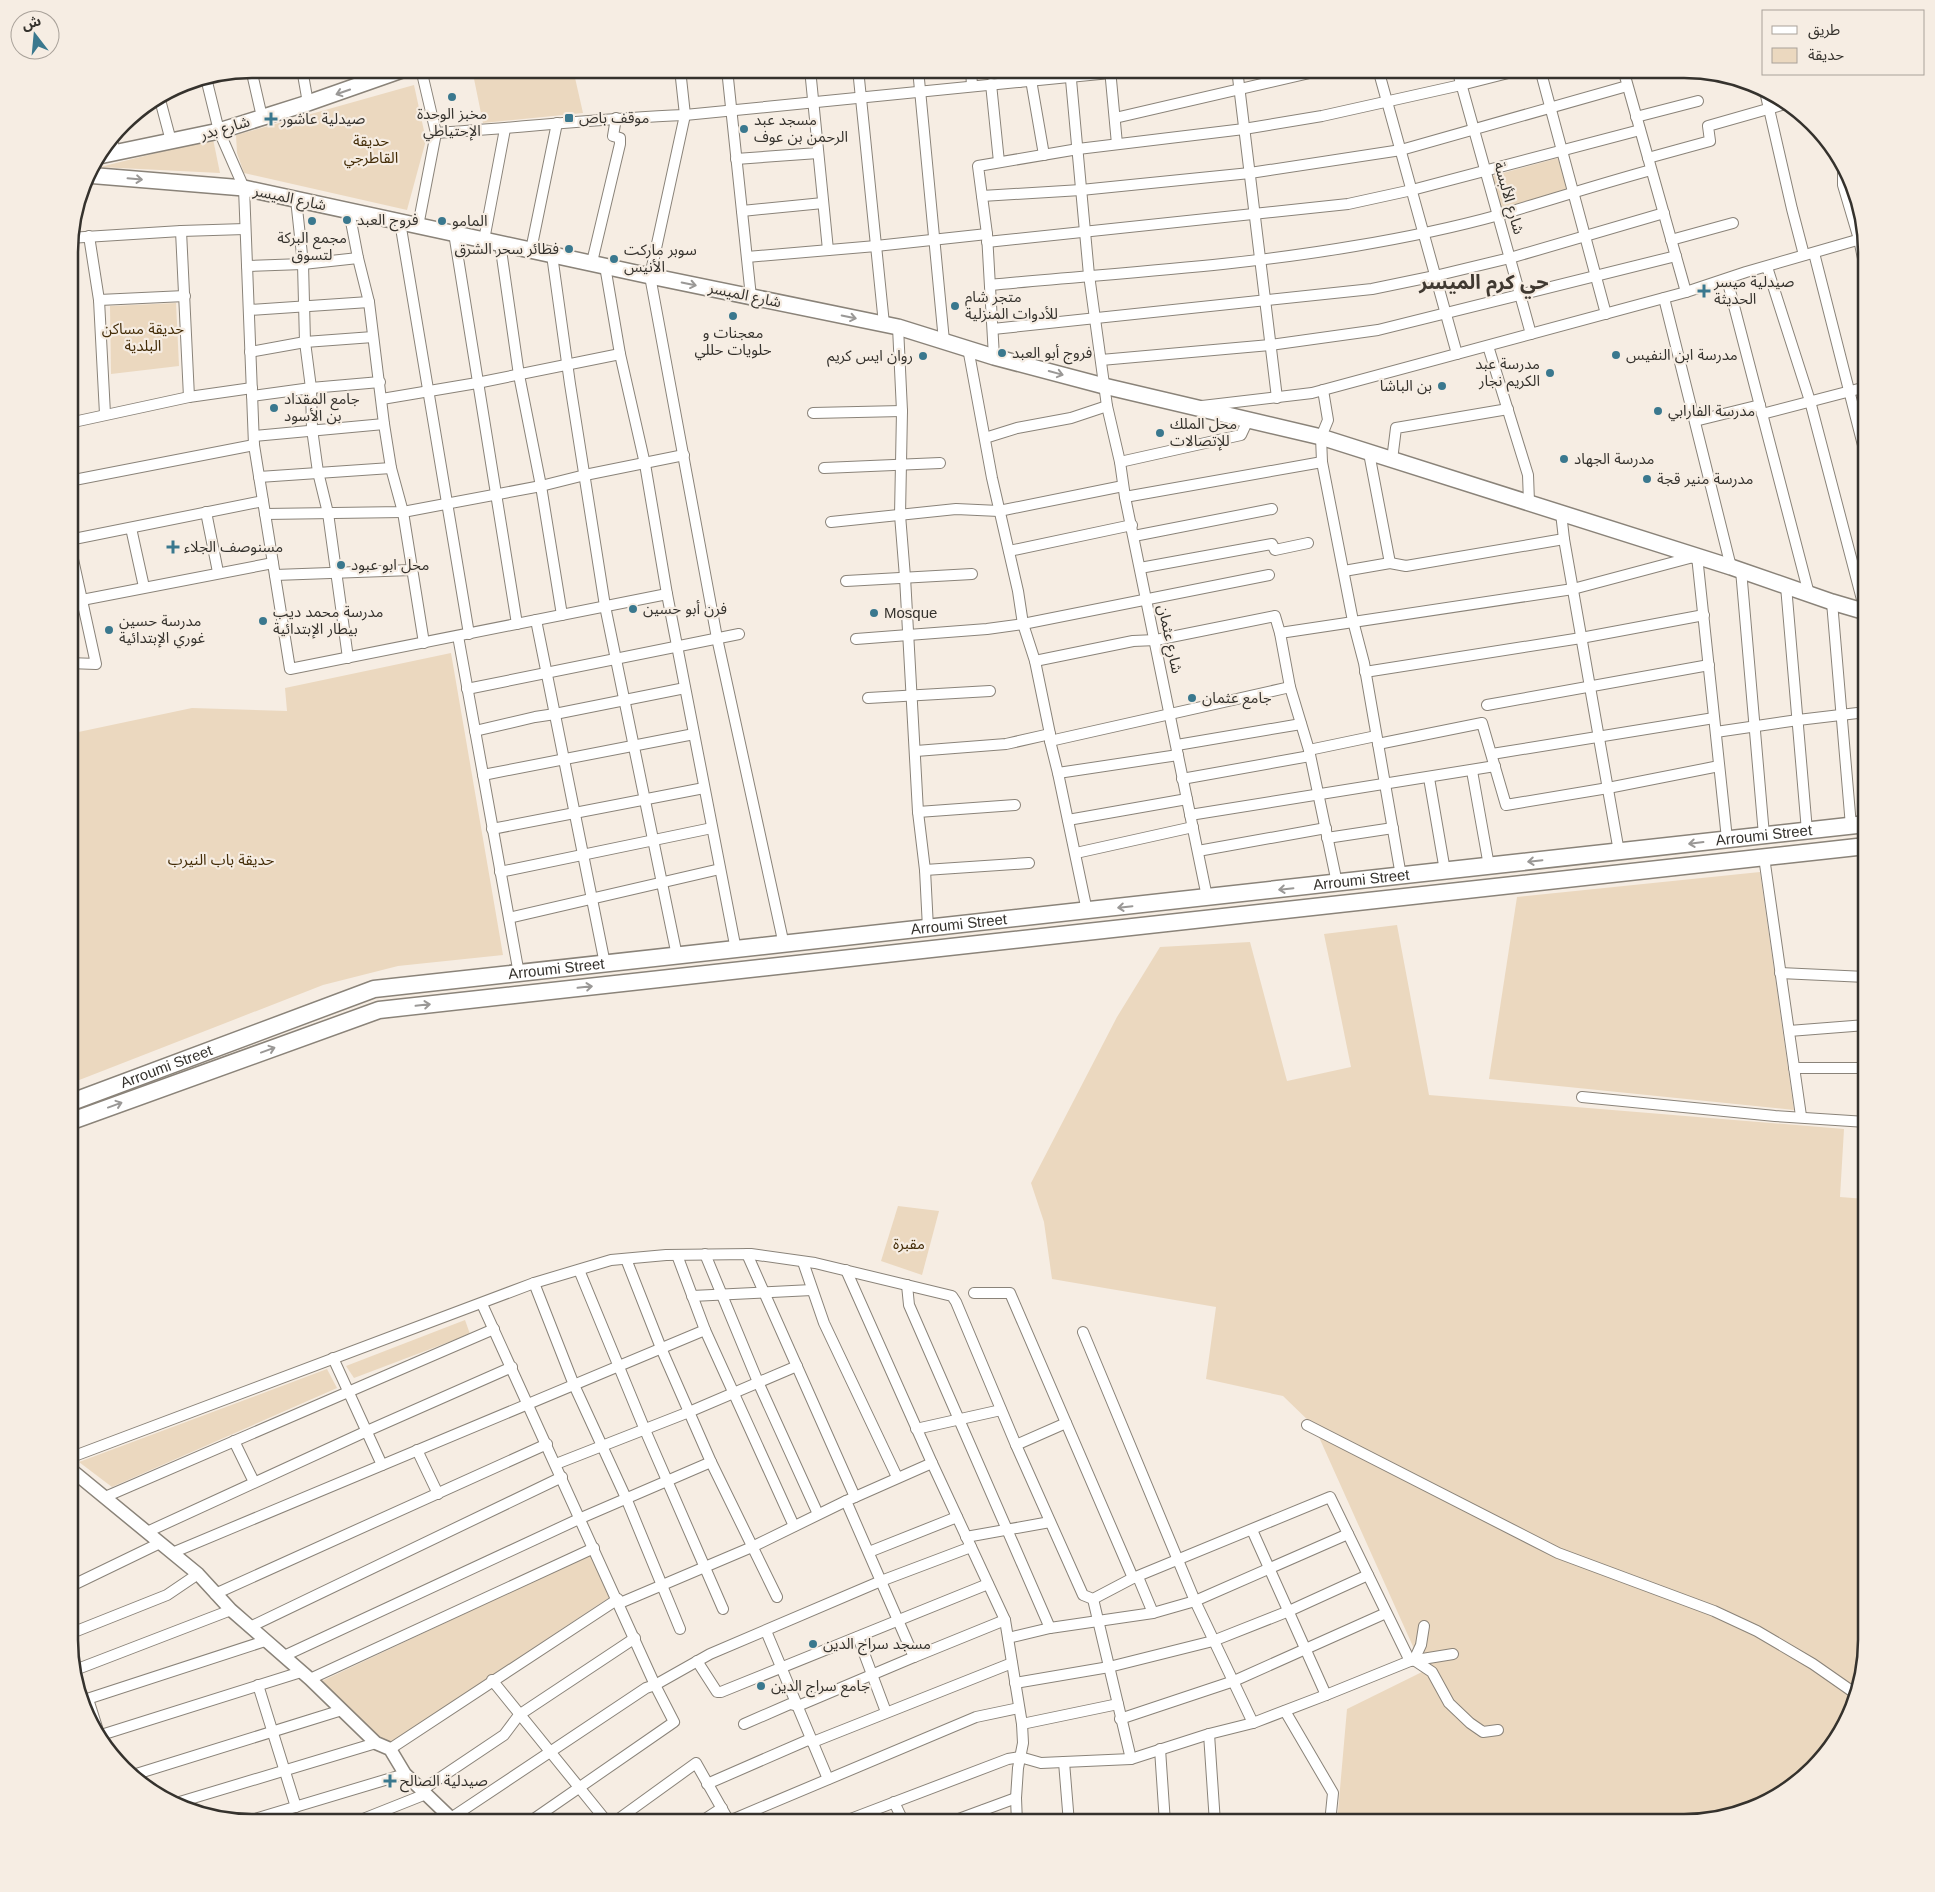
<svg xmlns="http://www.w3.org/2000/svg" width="1935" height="1892" font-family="Helvetica,'Noto Sans Arabic',sans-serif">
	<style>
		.green { fill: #ebd8bf }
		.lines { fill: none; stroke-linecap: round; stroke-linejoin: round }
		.minor-casing { stroke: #8a8379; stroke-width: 12 }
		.tertiary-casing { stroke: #8a8379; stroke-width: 15 }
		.secondary-casing { stroke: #8a8379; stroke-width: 18 }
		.primary-casing { stroke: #8a8379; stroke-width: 19 }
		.minor { stroke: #fff; stroke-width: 10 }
		.tertiary { stroke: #fff; stroke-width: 12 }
		.secondary { stroke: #fff; stroke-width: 15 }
		.primary { stroke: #fff; stroke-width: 16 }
		.oneway { stroke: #9a9896 }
		.poi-dot { fill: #3a788e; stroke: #f6ede3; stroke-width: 2 }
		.labels { text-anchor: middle; stroke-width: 4.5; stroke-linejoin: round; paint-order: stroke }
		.poi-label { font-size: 15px; fill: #35322d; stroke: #f6ede3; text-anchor: start }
		.street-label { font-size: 15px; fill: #35322d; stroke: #f6ede3 }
		.park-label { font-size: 15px; fill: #432c07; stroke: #f6ede3 }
		.district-label { font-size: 20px; font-weight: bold; fill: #403931; stroke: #f6ede3 }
		.rim { fill: none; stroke: #35322d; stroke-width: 2.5 }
	</style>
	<rect width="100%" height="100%" fill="#f6ede3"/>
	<g class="green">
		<path d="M472,69h101l10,44 -100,10z"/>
		<path d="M414,85l12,55 -19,70 -163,-37 -7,-20 -1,-18z"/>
		<path d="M213,139l7,34 -120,-6z"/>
		<path d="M1558,158l9,31 -67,20 -8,-33z"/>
		<path d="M176,303l3,63 -68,8 -1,-68z"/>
		<path d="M451,653l52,302 -105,11 -75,19 -254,99v-350l123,-26 95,3 -2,-23z"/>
		<path d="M1760,872l34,238 -305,-31 28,-182z"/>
		<path d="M1397,925l32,170 415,34 -4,68 26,2 -6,70 6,1v371l-14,70 -48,67 -51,31 -69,14h-347l10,-114 77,-38 -110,-245 -31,-30 -77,-17 10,-72 -164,-28 -8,-57 -13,-39 86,-166 43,-70 90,-5 37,139 64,-14 -27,-133z"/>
		<path d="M898,1206l41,5 -17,64 -41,-14z"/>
		<path d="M465,1320l5,14 -116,44 -8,-12z"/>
		<path d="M327,1369l10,19 -225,99 -33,-25z"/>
		<path d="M591,1554l19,43 -125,83 -96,69 -67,-68z"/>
	</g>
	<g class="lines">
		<g class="minor-casing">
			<g id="minor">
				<path d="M251,69l11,48"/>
				<path d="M302,69l6,34"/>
				<path d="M363,69l4,14"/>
				<path d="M680,69l5,46 -35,161 67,362 67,307"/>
				<path d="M727,69l24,228"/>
				<path d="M810,69l18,181"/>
				<path d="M858,69l26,255"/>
				<path d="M918,69l26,272"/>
				<path d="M971,69l1,17"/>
				<path d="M1018,69l1,13"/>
				<path d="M1070,69l19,206 18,131 13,56 5,35 82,400"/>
				<path d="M1110,69l7,75"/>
				<path d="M1237,69l40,329"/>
				<path d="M1378,69l79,285"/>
				<path d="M1457,69l74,265"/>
				<path d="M1540,69l66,245"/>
				<path d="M1623,69l63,223"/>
				<path d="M206,78l13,53 25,57 10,257 36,224 377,-75"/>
				<path d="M1031,80l13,75"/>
				<path d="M991,84l8,78"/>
				<path d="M1764,87l28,122 12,46"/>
				<path d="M159,96l12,45"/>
				<path d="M1636,117l62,-16"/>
				<path d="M1115,118l212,-49"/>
				<path d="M436,133c83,-5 166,-15 249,-18l425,-42"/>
				<path d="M112,139l3,15"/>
				<path d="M1648,158l62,-17 -2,-15 77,-22"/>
				<path d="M736,159l82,-6"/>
				<path d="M1843,166v19l16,54 7,34"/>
				<path d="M982,196l99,-6 169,-17 151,-23 226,-64"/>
				<path d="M296,199l7,65 2,78 6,46 1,41 6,43 10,41 20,145"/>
				<path d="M349,211l9,47 11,44 15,122 7,44 12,44 21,131"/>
				<path d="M742,211l81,-8"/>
				<path d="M400,222l69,412"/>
				<path d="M418,226l18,-93 -15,-64"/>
				<path d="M181,231l8,166"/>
				<path d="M454,233l63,391"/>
				<path d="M89,236l10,64 6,114"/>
				<path d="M69,238l112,-7 64,-2"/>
				<path d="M484,240l21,-111"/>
				<path d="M1671,240l62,-17"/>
				<path d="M987,242l361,-38 64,-14 228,-60"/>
				<path d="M500,243l19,132 22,111 21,129"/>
				<path d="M531,250l26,-127"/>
				<path d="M1814,253l52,204"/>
				<path d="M552,255l18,129 35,222 72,350"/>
				<path d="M747,257l129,-11 111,-12"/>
				<path d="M592,262l28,-118v-6l-7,-2 3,-18"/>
				<path d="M247,266l56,-2 55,-6"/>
				<path d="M605,266l15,88 25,110 22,130 69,356"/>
				<path d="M1767,267l43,134 55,210"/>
				<path d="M1727,279l82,315"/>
				<path d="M990,285c122,-12 244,-18 365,-39 48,-8 97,-18 144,-31 51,-15 101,-31 152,-45"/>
				<path d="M1664,298l67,269"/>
				<path d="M99,300l86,-4"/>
				<path d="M249,310l120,-8"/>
				<path d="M898,327l4,84 -2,104 5,62 13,235 7,58 3,58"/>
				<path d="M993,329l379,-40 63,-13 75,-18 154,-45"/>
				<path d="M1488,346l40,129 1,27"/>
				<path d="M968,348l24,130 26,113 5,33 12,37 15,73v7l8,32 29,138"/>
				<path d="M250,352l55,-10 68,-5"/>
				<path d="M994,357l-7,-123 -9,-68 100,-17 166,-20 78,-13 139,-31 63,-16"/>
				<path d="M1101,360l169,-15 108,-15 298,-74"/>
				<path d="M1323,390l5,30 -7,17 1,25 31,159 11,42 37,213"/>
				<path d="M252,396l59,-8 69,-6"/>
				<path d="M382,399l95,-16 143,-29"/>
				<path d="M1202,406l110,-13 374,-101 60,-20 118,-34"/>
				<path d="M813,413l89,-2"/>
				<path d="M1762,414l104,-27"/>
				<path d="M1695,421l65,-16"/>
				<path d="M69,423l120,-26 63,-9"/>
				<path d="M254,436l130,-12"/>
				<path d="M985,438l32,-10 54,-10 36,-12"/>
				<path d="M1369,453l21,110"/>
				<path d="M1392,460l4,-32 112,-19"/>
				<path d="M1120,462l121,-27 7,-15"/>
				<path d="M824,468l116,-5"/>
				<path d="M259,477l132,-9"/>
				<path d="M69,481l185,-36"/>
				<path d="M1125,497l197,-35"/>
				<path d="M206,512l12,60"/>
				<path d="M1561,513l3,26 55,313"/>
				<path d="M265,514l138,-2 138,-26 44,-11 99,-20"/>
				<path d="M831,522l125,-13 43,2 124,-25"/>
				<path d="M131,528l13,59"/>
				<path d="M1134,536l138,-27"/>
				<path d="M69,540l194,-39"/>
				<path d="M1009,551l123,-26"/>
				<path d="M1140,568l132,-24 3,6 33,-7"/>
				<path d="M1741,570l23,265"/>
				<path d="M1344,571l46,-8 16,3 158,-27"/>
				<path d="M275,575l137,-5"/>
				<path d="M846,581l126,-7"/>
				<path d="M1786,586l21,245"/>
				<path d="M82,600l191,-37"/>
				<path d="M1832,602l19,224"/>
				<path d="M536,620l69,344"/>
				<path d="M1280,633l293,-44 124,-33 30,283"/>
				<path d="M458,636l61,338"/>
				<path d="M856,639l131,-10 36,-5 246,-49"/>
				<path d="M1035,661l98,-20 23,-1 119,-24 5,17 10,54 19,63 28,133"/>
				<path d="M69,663l27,1 -27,-123"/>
				<path d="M1365,672l216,-34 123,-23"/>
				<path d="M467,689l272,-55"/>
				<path d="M868,698l122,-7"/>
				<path d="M1487,705l222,-40"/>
				<path d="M475,731l60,-14 20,-3 130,-26"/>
				<path d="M1716,732l82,-12 68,-8"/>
				<path d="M1050,741l240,-54"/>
				<path d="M1378,744l104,-21 24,82 102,-17 111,-22"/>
				<path d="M1177,745l124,-21"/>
				<path d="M1309,750l67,-14"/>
				<path d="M916,751l90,-7 44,-10"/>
				<path d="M1492,754l222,-36"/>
				<path d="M1472,771l17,95"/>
				<path d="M1058,773l120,-18"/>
				<path d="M483,775l211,-41"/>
				<path d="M1429,778l16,93"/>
				<path d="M1182,779l128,-23"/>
				<path d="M918,812l97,-7"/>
				<path d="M1190,815l305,-49"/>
				<path d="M1068,820l119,-21"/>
				<path d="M492,829l212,-41"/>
				<path d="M1327,838l66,-10"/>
				<path d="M1198,851l128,-23"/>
				<path d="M1076,853l117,-26"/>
				<path d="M1764,857l37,259"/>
				<path d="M925,870l104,-7"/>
				<path d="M500,872l212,-44"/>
				<path d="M509,918l211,-49"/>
				<path d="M1780,973l86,4"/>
				<path d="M1789,1031l77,-6"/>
				<path d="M1794,1068h72"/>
				<path d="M1582,1097l193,19 91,6"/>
				<path d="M1866,1231v-3"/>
				<path d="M705,1254l53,128 60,132"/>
				<path d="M747,1254l108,243"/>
				<path d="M677,1255l28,75 89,196"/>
				<path d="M626,1259l35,89 50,114 66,135"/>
				<path d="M803,1262l21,61 73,154"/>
				<path d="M579,1270l66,160 78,179"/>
				<path d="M846,1270l86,193 73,157 3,18 42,-10 103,-15 42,-12 153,-67"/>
				<path d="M534,1283l40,102 52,113 54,131"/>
				<path d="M907,1285l2,20 141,323"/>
				<path d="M974,1293h36l123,285"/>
				<path d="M692,1296l120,-6"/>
				<path d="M482,1304l173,381 19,37 -146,101"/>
				<path d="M1083,1332l112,269 58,122"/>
				<path d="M333,1358l49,107"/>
				<path d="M1307,1425l251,128 156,58 43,20 56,33 43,30"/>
				<path d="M916,1429l85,-19"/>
				<path d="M234,1441l20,41"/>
				<path d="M1016,1445l50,-22"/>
				<path d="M417,1450l21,44"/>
				<path d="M69,1458l465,-175 77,-23 55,-5 85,-1 64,9 137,33 4,6 60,143 67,150 10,4 40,-21 197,-81 80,164"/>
				<path d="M932,1463l-86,38 68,156 91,-37"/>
				<path d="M556,1464l133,-52 108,-46"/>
				<path d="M105,1497l389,-168"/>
				<path d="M1252,1530l74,165"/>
				<path d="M147,1532l220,-101 145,-64"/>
				<path d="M966,1537l84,-15"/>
				<path d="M869,1552l88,-35"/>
				<path d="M172,1553l533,-223"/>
				<path d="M1138,1577l15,36"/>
				<path d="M69,1587l91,-44"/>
				<path d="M215,1594l332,-150"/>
				<path d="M1093,1599l38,160"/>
				<path d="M620,1603l132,-56 94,-46"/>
				<path d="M1424,1626l-3,19 -7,15 18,12 17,31 21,20 13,9 15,-2"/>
				<path d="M250,1627l312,-150"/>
				<path d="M766,1631l62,148"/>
				<path d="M69,1634l98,-39 31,-21"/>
				<path d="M858,1637l28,75"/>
				<path d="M1008,1638l14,86 1,19 -5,25 -2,30 1,25"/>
				<path d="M284,1656l297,-138 130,-56"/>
				<path d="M697,1661l20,31h4l267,-108"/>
				<path d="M75,1670l156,-60"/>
				<path d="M310,1679l284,-131"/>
				<path d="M492,1680l116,143"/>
				<path d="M1015,1683l94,-16 104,-26 76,-30 79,-36"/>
				<path d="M258,1685l38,122"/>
				<path d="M88,1699l13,41"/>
				<path d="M81,1701l184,-60"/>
				<path d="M1285,1711l48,82 -3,30"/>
				<path d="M1120,1719l114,-38 152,-68"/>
				<path d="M744,1724l46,-20 8,2 116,-49"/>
				<path d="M1022,1724l96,-20"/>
				<path d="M1209,1734l6,89"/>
				<path d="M98,1736l203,-64"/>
				<path d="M390,1749l228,-150"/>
				<path d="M1160,1749l5,74"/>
				<path d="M1064,1762l5,61"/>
				<path d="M133,1775l209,-65"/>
				<path d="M707,1784l101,-44 5,2 199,-79"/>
				<path d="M422,1790l82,-55 15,-20 116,-77"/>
				<path d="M894,1802l10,21"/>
				<path d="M173,1804l203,-61"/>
				<path d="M984,1810l5,13"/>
				<path d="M451,1818l195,-130 9,-3 55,-31 171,-73 90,-34"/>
				<path d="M729,1821l247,-104 43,-9"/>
				<path d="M245,1822l160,-48"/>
				<path d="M353,1823l73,-29"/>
				<path d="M613,1823l83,-60 34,60"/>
				<path d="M699,1823l23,-15"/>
				<path d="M840,1823l168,-64 12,-2 21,6 90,-4 78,-25 44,-11 73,-28 84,-34 43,-7"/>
				<path d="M948,1823l68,-25"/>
			</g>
		</g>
		<g class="tertiary-casing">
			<path id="tertiary" d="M69,1468l129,106 33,36 79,69 66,64 14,6 15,25 51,49"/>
		</g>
		<g class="secondary-casing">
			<g id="secondary">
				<path d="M99,156l120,-25 89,-28 97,-34"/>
				<path d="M86,175l158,13 406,88 248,51 96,30 110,29 217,51 410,130 101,35 34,10"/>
			</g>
		</g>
		<g class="primary-casing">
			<g id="primary">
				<path id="s1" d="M69,1103l305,-114 1492,-165"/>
				<path d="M69,1122l310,-112 1487,-164"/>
				<path d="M69,1628v-11"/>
			</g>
		</g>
		<use href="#minor" class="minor"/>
		<use href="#tertiary" class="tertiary"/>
		<use href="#secondary" class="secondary"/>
		<use href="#primary" class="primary"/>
	</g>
	<defs><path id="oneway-shaft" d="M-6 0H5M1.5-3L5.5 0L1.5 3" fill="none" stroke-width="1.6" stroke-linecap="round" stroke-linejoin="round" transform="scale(1.25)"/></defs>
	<g class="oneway">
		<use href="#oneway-shaft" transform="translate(343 92) rotate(161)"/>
		<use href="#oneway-shaft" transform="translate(135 179) rotate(5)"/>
		<use href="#oneway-shaft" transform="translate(689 284) rotate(12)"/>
		<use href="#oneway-shaft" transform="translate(849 317) rotate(12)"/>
		<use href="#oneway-shaft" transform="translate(1056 373) rotate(15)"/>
		<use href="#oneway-shaft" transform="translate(1696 843) rotate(173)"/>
		<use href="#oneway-shaft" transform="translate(1535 861) rotate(174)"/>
		<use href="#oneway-shaft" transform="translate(1286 889) rotate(174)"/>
		<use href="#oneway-shaft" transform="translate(1125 907) rotate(174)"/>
		<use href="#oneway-shaft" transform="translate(585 987) rotate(-6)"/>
		<use href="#oneway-shaft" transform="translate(423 1005) rotate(-6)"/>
		<use href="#oneway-shaft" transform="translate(268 1050) rotate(-20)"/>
		<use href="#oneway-shaft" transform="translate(115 1105) rotate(-20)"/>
	</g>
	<g class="poi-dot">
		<circle cx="452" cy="97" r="5"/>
		<rect x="564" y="113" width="10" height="10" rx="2.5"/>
		<path d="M268.5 111.5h5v5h5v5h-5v5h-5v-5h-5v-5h5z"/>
		<circle cx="744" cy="129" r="5"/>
		<circle cx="347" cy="220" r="5"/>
		<circle cx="312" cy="221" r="5"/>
		<circle cx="442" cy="221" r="5"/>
		<circle cx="569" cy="249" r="5"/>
		<circle cx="614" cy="259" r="5"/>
		<path d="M1701.5 283.5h5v5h5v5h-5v5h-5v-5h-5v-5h5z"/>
		<circle cx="955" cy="306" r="5"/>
		<circle cx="733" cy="316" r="5"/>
		<circle cx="1002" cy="353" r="5"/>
		<circle cx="1616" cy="355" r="5"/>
		<circle cx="923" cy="356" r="5"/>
		<circle cx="1550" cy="373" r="5"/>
		<circle cx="1442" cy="386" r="5"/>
		<circle cx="274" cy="408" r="5"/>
		<circle cx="1658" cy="411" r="5"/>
		<circle cx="1160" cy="433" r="5"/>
		<circle cx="1564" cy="459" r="5"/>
		<circle cx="1647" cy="479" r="5"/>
		<path d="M170.5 539.5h5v5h5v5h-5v5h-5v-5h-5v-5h5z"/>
		<circle cx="341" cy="565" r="5"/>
		<circle cx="633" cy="609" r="5"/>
		<circle cx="874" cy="613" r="5"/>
		<circle cx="263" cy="621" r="5"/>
		<circle cx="109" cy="630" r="5"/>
		<circle cx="1192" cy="698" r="5"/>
		<circle cx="813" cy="1644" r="5"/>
		<circle cx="761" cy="1686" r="5"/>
		<path d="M387.5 1773.5h5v5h5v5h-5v5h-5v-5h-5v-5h5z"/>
	</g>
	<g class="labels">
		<g class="poi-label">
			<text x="452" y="119" text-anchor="middle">مخبز الوحدة<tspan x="452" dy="17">الإحتياطي</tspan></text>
			<text x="579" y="123">موقف باص</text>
			<text x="281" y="124">صيدلية عاشور</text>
			<text x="754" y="125">مسجد عبد<tspan x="754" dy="17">الرحمن بن عوف</tspan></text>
			<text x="357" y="225">فروج العبد</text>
			<text x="452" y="226">المامو</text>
			<text x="312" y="243" text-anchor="middle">مجمع البركة<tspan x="312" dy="17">لتسوق</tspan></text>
			<text x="559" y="254" text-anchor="end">فطائر سحر الشرق</text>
			<text x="624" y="255">سوبر ماركت<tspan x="624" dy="17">الأنيس</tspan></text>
			<text x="1714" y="287">صيدلية ميسر<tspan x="1714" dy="17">الحديثة</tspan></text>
			<text x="965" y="302">متجر شام<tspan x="965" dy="17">للأدوات المنزلية</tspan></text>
			<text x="733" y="338" text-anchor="middle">معجنات و<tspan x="733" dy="17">حلويات حللي</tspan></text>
			<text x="1012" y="358">فروج أبو العبد</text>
			<text x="1626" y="360">مدرسة ابن النفيس</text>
			<text x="913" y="361" text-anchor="end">روان ايس كريم</text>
			<text x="1540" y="369" text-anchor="end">مدرسة عبد<tspan x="1540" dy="17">الكريم نجار</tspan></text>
			<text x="1432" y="391" text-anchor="end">بن الباشا</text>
			<text x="284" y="404">جامع المقداد<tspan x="284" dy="17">بن الأسود</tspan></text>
			<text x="1668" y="416">مدرسة الفارابي</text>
			<text x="1170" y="429">محل الملك<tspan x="1170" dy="17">للإتصالات</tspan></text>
			<text x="1574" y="464">مدرسة الجهاد</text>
			<text x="1657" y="484">مدرسة منير قجة</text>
			<text x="184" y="552">مسنوصف الجلاء</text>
			<text x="351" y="570">محل ابو عبود</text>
			<text x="643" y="614">فرن أبو حسين</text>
			<text x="273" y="617">مدرسة محمد ديب<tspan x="273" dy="17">بيطار الإبتدائية</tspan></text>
			<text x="884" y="618">Mosque</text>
			<text x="119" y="626">مدرسة حسين<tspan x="119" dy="17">غوري الإبتدائية</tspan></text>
			<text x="1202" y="703">جامع عثمان</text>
			<text x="823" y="1649">مسجد سراج الدين</text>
			<text x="771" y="1691">جامع سراج الدين</text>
			<text x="400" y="1786">صيدلية الصالح</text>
		</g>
		<g class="street-label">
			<text transform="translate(225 128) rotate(-16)" y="5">شارع بدر</text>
			<text transform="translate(290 198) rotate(12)" y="5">شارع الميسر</text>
			<text transform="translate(1509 198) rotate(74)" y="5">شارع الألبسة</text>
			<text transform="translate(745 295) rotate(12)" y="5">شارع الميسر</text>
			<text transform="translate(1170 639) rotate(78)" y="5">شارع عثمان</text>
			<text dy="5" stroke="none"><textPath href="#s1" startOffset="1724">Arroumi Street</textPath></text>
			<text dy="5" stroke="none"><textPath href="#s1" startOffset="1319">Arroumi Street</textPath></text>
			<text dy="5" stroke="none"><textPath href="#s1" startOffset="914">Arroumi Street</textPath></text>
			<text dy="5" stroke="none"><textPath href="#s1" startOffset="509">Arroumi Street</textPath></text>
			<text dy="5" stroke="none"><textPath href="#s1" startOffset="104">Arroumi Street</textPath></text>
		</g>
		<g class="park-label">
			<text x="371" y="146">حديقة<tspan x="371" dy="17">القاطرجي</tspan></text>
			<text x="143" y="334">حديقة مساكن<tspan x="143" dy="17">البلدية</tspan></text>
			<text x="221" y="865">حديقة باب النيرب</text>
			<text x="909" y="1249">مقبرة</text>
		</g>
		<g class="district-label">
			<text x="1484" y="289">حي كرم الميسر</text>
		</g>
	</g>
	<path d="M0 0H1935V1892H0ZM252 78H1684A174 174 0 0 1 1858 252V1640A174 174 0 0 1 1684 1814H252A174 174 0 0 1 78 1640V252A174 174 0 0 1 252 78Z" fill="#f6ede3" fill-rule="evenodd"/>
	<path class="rim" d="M252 78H1684A174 174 0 0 1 1858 252V1640A174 174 0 0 1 1684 1814H252A174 174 0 0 1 78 1640V252A174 174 0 0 1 252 78Z"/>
	<rect x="1762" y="10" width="162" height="65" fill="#f6ede3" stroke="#a9a29a"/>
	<rect x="1772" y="26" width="25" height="8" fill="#ffffff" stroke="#a9a29a"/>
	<text x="1808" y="35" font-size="15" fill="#35322d">طريق</text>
	<rect x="1772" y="48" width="25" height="15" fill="#ebd8bf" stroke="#a9a29a"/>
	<text x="1808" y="60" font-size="15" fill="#35322d">حديقة</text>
	<g transform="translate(35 35) rotate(344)"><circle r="24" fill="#f6ede3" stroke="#a9a29a"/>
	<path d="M0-4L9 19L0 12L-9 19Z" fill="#3a788e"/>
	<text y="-8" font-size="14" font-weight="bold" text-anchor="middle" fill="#35322d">ش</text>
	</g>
</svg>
